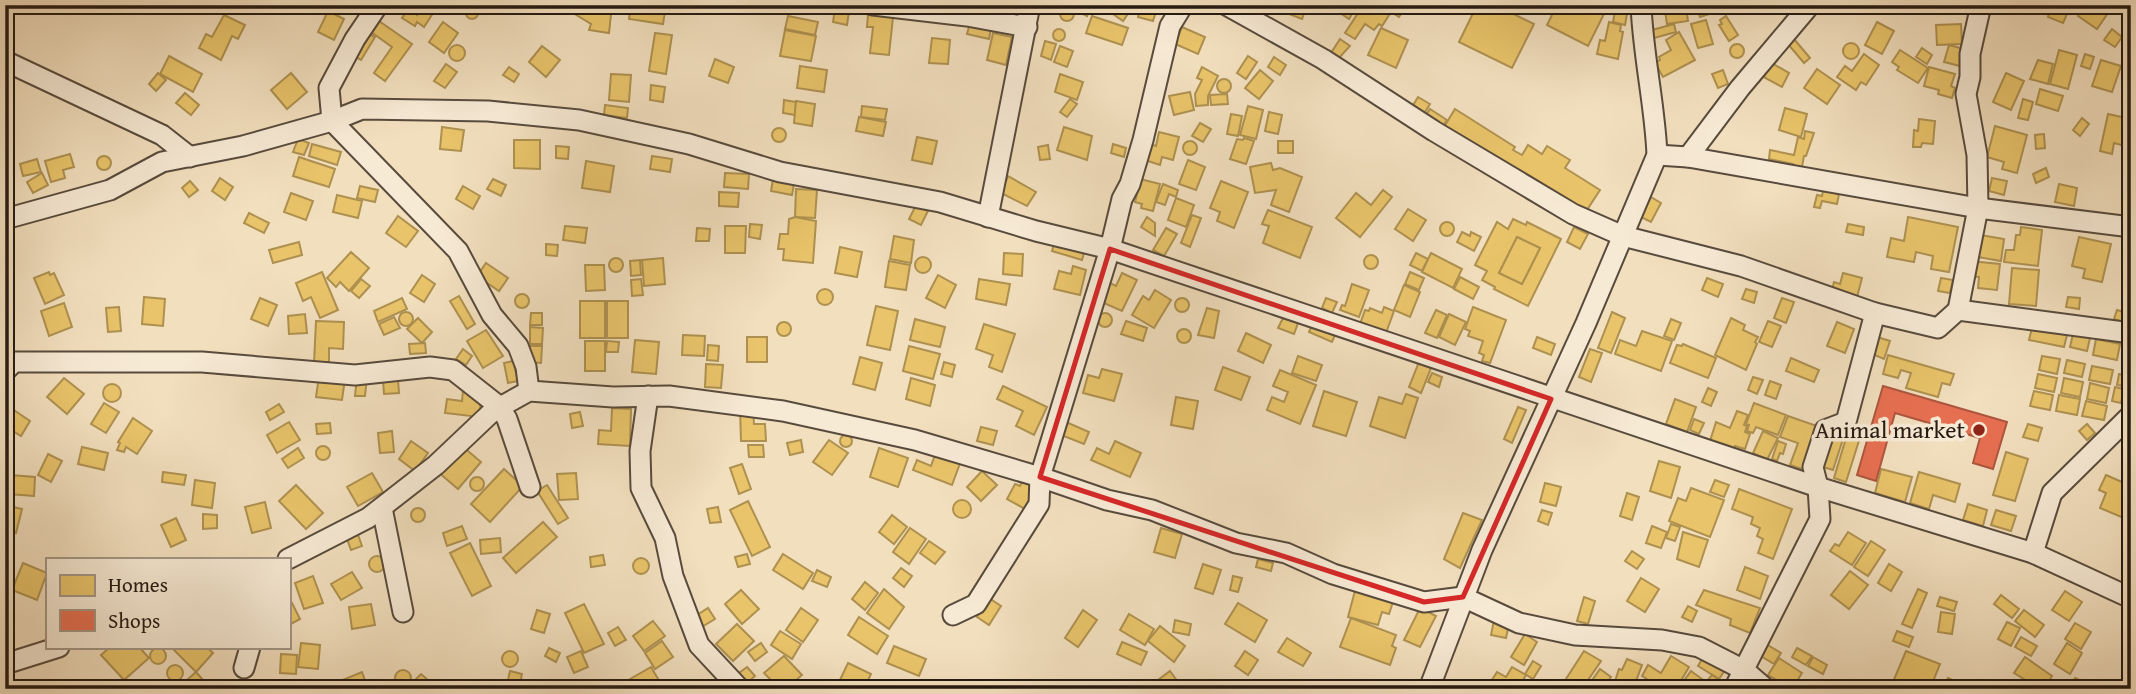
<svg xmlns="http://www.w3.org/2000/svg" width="2136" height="694" font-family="'Gentium Book Plus',serif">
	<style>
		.homes { fill: #e9c46a; stroke: #ae9150; stroke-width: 2; fill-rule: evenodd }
		.shops { fill: #e76f51; stroke: #ad563e; stroke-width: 2 }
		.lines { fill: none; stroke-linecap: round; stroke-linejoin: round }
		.minor-casing { stroke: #584b3d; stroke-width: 23 }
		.minor { stroke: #f7ead5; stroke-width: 19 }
		.marked { fill: none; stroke: #d62828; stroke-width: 5; stroke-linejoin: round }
		.poi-dot { fill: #8f2418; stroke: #f7ead5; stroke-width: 2.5 }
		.labels { text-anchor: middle; stroke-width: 7; stroke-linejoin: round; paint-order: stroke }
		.poi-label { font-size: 24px; fill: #251a12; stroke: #f7ead5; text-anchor: end }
	</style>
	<rect width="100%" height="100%" fill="#f2dfbe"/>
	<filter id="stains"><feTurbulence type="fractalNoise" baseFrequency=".00286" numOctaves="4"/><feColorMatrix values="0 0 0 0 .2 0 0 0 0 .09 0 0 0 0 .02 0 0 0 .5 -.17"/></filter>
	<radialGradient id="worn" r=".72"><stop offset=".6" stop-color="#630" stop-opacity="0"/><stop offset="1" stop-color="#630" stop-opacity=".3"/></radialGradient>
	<g class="homes">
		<path d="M406,5h21l8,5 -11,17 -7,-5 -2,4 -13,-8 6,-9 9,6 1,-2z"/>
		<path d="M578,5h34l-3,28 -20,-3 2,-6 -18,-11z"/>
		<path d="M631,5h35l-3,19 -34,-5z"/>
		<path d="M1077,5h30l-4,8 -13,-5 -3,8 -12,-6z"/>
		<path d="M1134,5l-11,16 -10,-7 6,-9z"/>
		<path d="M1141,5h17l-5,16 -15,-4z"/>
		<path d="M1284,5h23l-5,14 -21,-8z"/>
		<path d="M1344,5h13l-8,14 -9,-6z"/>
		<path d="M1358,5h43l4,3 -6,9 -8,-5 -9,14 -3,-2 -5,6 -9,-6 -10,15 -10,-6 15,-23 -3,-2z"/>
		<path d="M1477,5h18l39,19 -22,44 -53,-26z"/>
		<path d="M1557,5h34l14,7 -17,34 -41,-21z"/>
		<path d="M1696,5h20l2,6 -18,6z"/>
		<path d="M2085,5h11l12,8 -11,16 -19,-13z"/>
		<circle cx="472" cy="13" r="6"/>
		<path d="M1686,7l2,14 -21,3 -2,-14z"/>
		<circle cx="1067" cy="14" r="7"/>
		<path d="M2051,8l16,6 -4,9 -15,-6z"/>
		<path d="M835,9l14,2 -2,14 -14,-3z"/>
		<path d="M328,11l16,8 -10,21 -16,-8z"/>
		<path d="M1615,11l12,3 -2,11 -12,-3z"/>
		<path d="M868,14l25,3 -4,38 -19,-2 3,-26h-6z"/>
		<path d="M224,15l21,10 -7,14 -6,-3 -11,24 -22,-12 7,-14 6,3z"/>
		<path d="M788,16l30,6 -3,13 -30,-6z"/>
		<path d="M1092,16l36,12 -6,17 -36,-12z"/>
		<path d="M1726,16l12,19 -9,6 -10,-16 3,-1 -2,-4z"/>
		<path d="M1706,20l7,24 -15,4 -7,-24z"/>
		<path d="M379,21l33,23 -27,37 -11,-8 18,-26 -21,-15z"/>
		<path d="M443,22l15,11 -14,20 -15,-11z"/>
		<path d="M1609,22l12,3 -1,6 3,1 -5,27 -21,-5 3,-14 5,1z"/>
		<path d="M1877,22l17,9 -12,23 -17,-9z"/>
		<path d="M970,23l21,5 -2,11 -22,-5z"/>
		<path d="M1674,24l2,8 -22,6 -2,-8z"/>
		<path d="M1961,24l1,20 -25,1 -1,-20z"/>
		<path d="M1182,27l23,10 -7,17 -23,-10z"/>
		<path d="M1381,28l27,12 -12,28 -28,-13z"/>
		<circle cx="1059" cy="35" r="6"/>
		<path d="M2112,29l10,8 -7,10 -11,-7z"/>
		<path d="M785,30l31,6 -5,25 -31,-5z"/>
		<path d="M365,32l10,5 -14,23 -9,-5z"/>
		<path d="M1679,32l16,28 -32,17 -8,-14 5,-3 -1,-3 12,-7 -5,-10z"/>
		<path d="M655,33l17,2 -6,39 -17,-3z"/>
		<path d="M993,33l19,4 -6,28 -19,-5z"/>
		<path d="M932,38l18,2 -2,24 -19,-1z"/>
		<path d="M1340,39l10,7 -11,12 -8,-5z"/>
		<path d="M1794,39l16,19 -6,5 -16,-19z"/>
		<path d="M1045,41l11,3 -5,16 -10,-4z"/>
		<circle cx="1851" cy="51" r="8"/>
		<circle cx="1737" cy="51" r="7"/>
		<path d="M1949,45l15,4 -4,17 -16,-4z"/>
		<circle cx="457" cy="53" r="8"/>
		<path d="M542,46l18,14 -14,17 -17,-15z"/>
		<path d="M1060,46l13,5 -6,16 -13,-5z"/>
		<path d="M1922,48l10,7 -5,9 -11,-7z"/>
		<path d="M1900,50l28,18 -10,15 -21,-13 2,-3 -7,-5z"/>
		<path d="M2059,50l18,5 -9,34 -18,-5z"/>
		<path d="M1864,54l15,11 -13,20 -5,-3 -5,8 -19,-13 8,-11 7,5z"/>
		<path d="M2085,54l9,3 -4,12 -9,-3z"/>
		<path d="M169,56l33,18 -9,18 -33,-18z"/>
		<path d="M1248,56l9,6 -11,17 -9,-6z"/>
		<path d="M1274,57l12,8 -6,10 -12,-8z"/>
		<path d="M715,59l19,8 -6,16 -19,-7z"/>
		<path d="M2038,60l15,4 -5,20 -18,-5z"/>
		<path d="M2101,60l20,6 -9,26 -20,-6z"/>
		<path d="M1768,61l21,12 -7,14 -22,-12z"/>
		<path d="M446,64l11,8 -12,16 -11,-7z"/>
		<path d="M800,66l27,4 -3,22 -27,-4z"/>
		<path d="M509,67l10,7 -5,8 -11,-7z"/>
		<path d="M1202,67l16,9 -10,20v9l-12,1 -1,-12 7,-14 -5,-2z"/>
		<path d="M1929,67l26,7 -4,12 4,2 -3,10 -14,-4 1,-4 -15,-4z"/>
		<path d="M1817,69l23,16 -13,19 -23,-16z"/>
		<path d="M1260,70l13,11 -14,18 -14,-11z"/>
		<path d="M1723,70l5,14 -10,4 -6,-14z"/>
		<path d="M158,73l8,7 -10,11 -7,-7z"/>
		<path d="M291,73l16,19 -20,17 -16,-19z"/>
		<path d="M2006,73l18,8 -13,29 -18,-8z"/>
		<path d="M611,74l20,1 -2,27 -20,-2z"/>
		<path d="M1060,74l23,8 -6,18 -22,-8z"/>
		<circle cx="1224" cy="86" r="7"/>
		<path d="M651,85l14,2 -2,15 -13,-2z"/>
		<path d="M2040,89l23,7 -5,15 -22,-7z"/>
		<path d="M1190,92l4,18 -20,5 -5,-19z"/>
		<path d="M185,93l14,12 -8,10 -15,-12z"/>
		<path d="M1227,94l1,10 -17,1 -1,-10z"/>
		<path d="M1418,97l12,7 -6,10 -12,-7z"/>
		<path d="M1070,99l7,5 -10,13 -7,-5z"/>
		<path d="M2023,99l10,3 -5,18 -10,-2z"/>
		<path d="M784,100l12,2 -1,13 -12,-2z"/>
		<path d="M796,101l19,3 -3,22 -18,-3z"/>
		<path d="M605,105l23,3 -1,10 -23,-3z"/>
		<path d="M862,106l25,3 -2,11 -24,-3z"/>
		<path d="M1248,106l15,4 -7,29 -16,-4z"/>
		<path d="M1785,108l22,6 -6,23 -22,-7z"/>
		<path d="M1430,109l17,11 -4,6 -17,-11z"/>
		<path d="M1455,109l60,38 -2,3 9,5 6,-10 14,9 5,-8 23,14 -5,8 35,22 -17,26 -139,-89z"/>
		<path d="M1269,112l13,3 -4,19 -13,-3z"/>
		<path d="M1231,114l11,2 -4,20 -11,-2z"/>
		<path d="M2108,114l23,5 -2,28 -15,-4 -2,11 -12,-3z"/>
		<path d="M859,117l27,5 -3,14 -27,-5z"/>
		<path d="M2082,118l7,6 -9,12 -7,-6z"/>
		<path d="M1919,119l16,2 -2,23 -11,-1 -1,4h-8l1,-17 4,1z"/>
		<path d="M1200,123l11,6 -8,13 -11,-6z"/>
		<path d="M1995,126l32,9 -10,38 -15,-4 2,-7 -17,-5z"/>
		<path d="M442,127l22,3 -3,21 -21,-2z"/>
		<path d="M1064,127l28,9 -5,24 -30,-10z"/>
		<circle cx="779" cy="135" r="7"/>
		<path d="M1805,131l9,2 -8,23h-2l-3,16 -9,-2 1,-6 -24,-5 1,-9 24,5 4,-18 6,2z"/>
		<path d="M1159,132l20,5 -6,23 -11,-3 -2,8 -15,-5 5,-16 6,2z"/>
		<path d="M2044,134l1,14 -9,1 -1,-14z"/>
		<path d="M917,137l20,4 -5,23 -20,-4z"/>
		<path d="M1244,138l10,3 -8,23 -16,-5 7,-20 6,1z"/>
		<path d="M298,139l11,4 -5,12 -11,-3z"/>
		<path d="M514,140h26v29l-26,-1z"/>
		<circle cx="1190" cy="148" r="7"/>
		<rect x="1278" y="141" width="15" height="12"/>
		<path d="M312,144l29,8 -4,13 -28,-9z"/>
		<path d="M1113,144l13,4 -2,9 -13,-4z"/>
		<path d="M1048,145l2,14 -10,1 -2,-13z"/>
		<path d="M556,146l13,1 -1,12 -12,-1z"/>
		<path d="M70,154l4,13 -11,3 2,8 -14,4 -6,-21z"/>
		<circle cx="104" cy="163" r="7"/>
		<path d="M652,156l20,3 -2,13 -20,-3z"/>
		<path d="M299,157l36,12 -6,18 -36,-11z"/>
		<path d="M37,159l4,13 -18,4 -3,-12z"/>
		<path d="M1188,160l17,7 -9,23 -17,-6z"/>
		<path d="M586,161l28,5 -4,26 -28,-4z"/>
		<path d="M1271,163l2,7 7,-2 22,9 -13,35 -18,-7 5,-15 -21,3 -5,-26z"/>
		<path d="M2046,168l3,9 -13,6 -3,-9z"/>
		<path d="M42,173l6,12 -15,8 -6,-11z"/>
		<path d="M725,173l24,1 -1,15 -24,-2z"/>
		<path d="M1008,176l28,16 -9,14 -26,-13z"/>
		<path d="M220,178l13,9 -8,13 -13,-9z"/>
		<path d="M1136,178l24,6 -7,27 -12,-3 1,-4 -7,-2 2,-8 -5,-1z"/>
		<path d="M1992,178l15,3 -3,14 -15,-4z"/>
		<path d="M493,179l13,6 -5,11 -14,-7z"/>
		<path d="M773,179l21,5 -2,11 -21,-4z"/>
		<path d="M190,181l8,9 -9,7 -7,-9z"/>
		<path d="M1221,181l27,11 -14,36 -17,-7 3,-9 -10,-4z"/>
		<path d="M1163,184l15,6 -2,7 -7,-3 -4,11 -9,-3z"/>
		<path d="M2059,184l18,4 -3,18 -19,-4z"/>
		<path d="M360,186l18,4 -3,12 -18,-4z"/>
		<path d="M463,186l17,10 -7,13 -17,-10z"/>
		<path d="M796,189l21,1 -2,28 -20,-1z"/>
		<path d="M1383,190l9,7 -32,40 -24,-19 20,-25 15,12z"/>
		<path d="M1823,191l16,3 -2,10 -15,-3 -2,7 -6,-1 3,-12 5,1z"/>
		<path d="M719,192l20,1 -1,14 -19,-1z"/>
		<path d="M291,193l22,8 -7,19 -22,-8z"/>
		<path d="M337,195l25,6 -4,17 -25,-6z"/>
		<path d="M1651,197l10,6 -10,19 -10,-5z"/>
		<path d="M1176,198l18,7 -8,22 -18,-7z"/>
		<path d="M916,205l12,6 -7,14 -12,-6z"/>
		<path d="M1408,209l18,11 -13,21 -18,-12z"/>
		<path d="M1268,210l44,17 -12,31 -37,-15 6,-17 -7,-2z"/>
		<path d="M249,213l20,10 -5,10 -20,-10z"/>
		<path d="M1192,215l9,3 -11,29 -9,-4z"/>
		<path d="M398,216l20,15 -12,16 -20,-14z"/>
		<path d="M795,217l21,4 -3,42 -30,-3 1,-11h-6l2,-15h8l1,-15z"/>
		<path d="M1147,217l8,6v13l-14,-9z"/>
		<path d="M1908,217l50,10 -9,45 -18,-3 2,-13 -17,-4 -2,10 -27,-5 4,-19 13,3z"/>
		<path d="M1513,219l13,6 1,-3 34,17 -33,67 -34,-17 1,-2 -13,-7 5,-9 -12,-6 22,-43 11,7zM1517,237l23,11 -18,36 -23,-11z"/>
		<circle cx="1447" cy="229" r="7"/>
		<path d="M750,224l12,1 -2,14 -11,-2z"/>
		<path d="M1848,224l16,3 -1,8 -17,-3z"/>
		<path d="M565,226l22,2 -2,15 -22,-3z"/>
		<path d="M725,226h21l-1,27h-20z"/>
		<path d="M1574,227l14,7 -8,15 -13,-7z"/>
		<path d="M2021,227l21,3 -4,36 -34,-4 2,-12h8l2,-15h4z"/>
		<path d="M697,228l13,1 -1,12h-13z"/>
		<path d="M1166,228l11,6 -13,22 -11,-6z"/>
		<path d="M1462,232l8,4 1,-4 10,5 -7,14 -17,-9z"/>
		<path d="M1975,234l29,5 -3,22 -29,-5z"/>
		<path d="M894,236l20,4 -3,23 -21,-4z"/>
		<path d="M1517,237l23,11 -18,36 -23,-11z"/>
		<path d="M2079,237l32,7 -9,38 -19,-4 2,-9 -13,-3z"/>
		<path d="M299,242l3,13 -29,8 -4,-13z"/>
		<path d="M546,244l12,1 -1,11 -11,-1z"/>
		<path d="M1054,244l30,9 -2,7 -30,-9z"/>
		<path d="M840,247l22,5 -5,25 -22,-4z"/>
		<path d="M351,252l18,16 -20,23 -9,-9 -4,5 -9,-9z"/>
		<path d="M1004,253l19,1 -1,22 -19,-2z"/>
		<path d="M1416,253l12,6 -6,12 -12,-6z"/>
		<path d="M1431,253l31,16 -9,19 -31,-16z"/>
		<circle cx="1371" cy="262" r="7"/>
		<circle cx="923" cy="265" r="8"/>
		<path d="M663,258l2,26 -21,2 -2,-26z"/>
		<circle cx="616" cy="265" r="7"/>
		<path d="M640,260l1,15 -10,1 -1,-15z"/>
		<path d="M889,261l21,4 -4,25 -21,-3z"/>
		<path d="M1970,261l30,3 -3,26 -19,-2 1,-11 -10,-1z"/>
		<path d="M486,263l22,15 -9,13 -22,-15z"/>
		<path d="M585,265h19l1,25 -19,1z"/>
		<path d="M1073,266l13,4 -6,25 -26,-6 5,-18 12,3z"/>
		<path d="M2012,268l27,2 -3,36 -27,-2z"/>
		<path d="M49,272l1,3 4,-2 10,22 -19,9 -11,-26z"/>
		<path d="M322,272l16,38 -18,8 -9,-21 -8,4 -7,-18z"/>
		<path d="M1410,272l14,6 -5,12 -14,-6z"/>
		<path d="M1122,273l15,7 -15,31 -25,-11 9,-19 10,5z"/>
		<path d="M1843,273l19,5 -5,19 -25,-7 2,-8 6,2z"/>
		<path d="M422,275l13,9 -11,18 -14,-9z"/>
		<path d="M938,275l18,10 -11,23 -19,-10z"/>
		<path d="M1460,277l19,10 -6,12 -19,-10z"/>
		<path d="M1707,278l16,6 -5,13 -16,-7z"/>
		<path d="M1941,278l12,2 -3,13 -12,-2z"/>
		<path d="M361,279l9,7 -11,12 -8,-7z"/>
		<path d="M641,279l2,16 -11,1 -1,-16z"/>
		<path d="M979,279l31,5 -4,21 -30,-6z"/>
		<path d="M1352,284l17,6 -10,27 -19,-7 2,-5 3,1z"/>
		<path d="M1404,285l16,7 -10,25 -16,-7z"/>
		<circle cx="825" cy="297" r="8"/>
		<path d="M1746,289l11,3 -3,11 -12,-4z"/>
		<path d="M1155,290l16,10 -17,28 -22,-13 11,-19 6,4z"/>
		<circle cx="522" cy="301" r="7"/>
		<path d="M459,296l16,28 -8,5 -17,-28z"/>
		<path d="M144,297l21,2 -2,27 -21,-2z"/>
		<path d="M2068,297l12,1 -1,11 -13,-2z"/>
		<path d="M260,298l17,7 -9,21 -17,-7z"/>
		<path d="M402,298l5,11 -29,13 -4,-11z"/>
		<path d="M1326,298l11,4 -5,11 -10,-5z"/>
		<path d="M1782,298l12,4 -8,21 -12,-5z"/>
		<circle cx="1182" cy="305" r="7"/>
		<rect x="580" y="301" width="25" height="37"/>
		<rect x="607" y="301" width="21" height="37"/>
		<path d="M64,303l8,24 -23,9 -8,-25z"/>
		<path d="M876,306l22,5 -8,39 -23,-5z"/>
		<path d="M119,307l2,24 -13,1 -2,-24z"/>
		<path d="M1384,307l10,4 -8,22 -26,-9 5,-14 4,1 1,-3 12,5z"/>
		<path d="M1473,307l33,13 -16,43 -8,-2 2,-6 -5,-2 4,-12 -15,-5 2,-5 -5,-2z"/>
		<path d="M1207,308l12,3 -5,27 -16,-3z"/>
		<path d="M1436,310l11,5 -10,23 -12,-5z"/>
		<path d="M2117,310l14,4 -2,10 -15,-5z"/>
		<circle cx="406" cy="319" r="7"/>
		<path d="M1612,312l13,6 -14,35 -13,-5z"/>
		<path d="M531,313h11v12h-12z"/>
		<circle cx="1105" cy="320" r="7"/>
		<path d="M305,314l2,19 -18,1 -1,-18z"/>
		<path d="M1449,314l17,8 -11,23 -16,-8z"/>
		<path d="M394,317l6,11 -16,7 -5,-11z"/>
		<path d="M418,318l14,14 -10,11 -15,-14z"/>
		<path d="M1283,318l15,5 -4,11 -16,-6z"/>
		<path d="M1731,318l14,7 -2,5 15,7 -3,5 2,2 -11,26 -31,-15z"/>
		<path d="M915,319l30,8 -5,20 -30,-7z"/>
		<path d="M1671,319l10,4 -7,17 -10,-4z"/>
		<path d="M316,321l28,1 -1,27 -14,-1v15h-15z"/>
		<path d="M1126,321l21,7 -4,13 -22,-7z"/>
		<path d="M1768,321l13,5 -9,21 -13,-5z"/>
		<path d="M1837,322l17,7 -9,24 -18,-7z"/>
		<circle cx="784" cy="329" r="7"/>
		<path d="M984,324l31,10 -13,38 -13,-5 4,-12 -17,-6z"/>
		<path d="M1312,325l23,10 -3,7 -23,-10z"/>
		<path d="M530,327l13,1 -1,16h-12z"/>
		<path d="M2032,328l35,7 -3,12 -35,-7z"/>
		<circle cx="1184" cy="336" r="7"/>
		<path d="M486,330l17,26 -20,12 -16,-27z"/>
		<path d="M1642,331l30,10 -11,30 -46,-17 5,-14 16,6z"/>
		<path d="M1246,333l25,12 -8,18 -25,-12z"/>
		<path d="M2073,334l17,4 -3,13 -17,-4z"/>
		<path d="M683,335l22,1 -1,20 -22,-1z"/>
		<rect x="747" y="337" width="20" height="25"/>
		<path d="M1537,337l18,7 -4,11 -18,-7z"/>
		<path d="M1877,337l13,4 -6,18 -12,-5z"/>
		<path d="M2096,339l24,5 -3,16 -24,-5z"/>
		<path d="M635,340l24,2 -3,32 -24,-2z"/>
		<rect x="585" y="341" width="20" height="30"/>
		<path d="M607,341l12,1 -1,10h-12z"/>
		<path d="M425,343l1,10 -16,1 -1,-10z"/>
		<path d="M1683,344l33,14 -8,20 -38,-15 7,-18 5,1z"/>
		<path d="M708,345l11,1 -1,15 -11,-1z"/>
		<path d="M530,346h12l-1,17 -12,-1z"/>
		<path d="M909,346l31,8 -7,25 -30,-8z"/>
		<path d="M463,349l9,7 -6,9 -10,-6z"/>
		<path d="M1590,349l12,4 -11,29 -12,-5z"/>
		<path d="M1888,355l66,19 -4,11 -8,-2 -4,14 -32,-9 5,-15 -10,-3 -3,8 -15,-4z"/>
		<path d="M1298,356l24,9 -6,16 -24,-8z"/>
		<path d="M2042,356l18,3 -3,15 -18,-4z"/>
		<path d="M860,357l22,6 -7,27 -22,-6z"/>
		<path d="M1791,358l28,12 -5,12 -28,-11z"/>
		<path d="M2067,360l18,4 -3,13 -18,-4z"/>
		<path d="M513,361l5,20 -10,2 -4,-20z"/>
		<path d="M944,362l11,3 -3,12 -11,-3z"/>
		<path d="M1419,362l12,6 -10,25 -12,-6z"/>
		<path d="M706,364l17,1 -2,23 -16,-1z"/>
		<path d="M2092,366l21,4 -3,14 -21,-4z"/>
		<path d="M1223,367l27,10 -9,23 -26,-10z"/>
		<path d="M1102,369l20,5 -8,27 -31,-8 5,-18 11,3z"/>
		<path d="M1280,370l36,15 -16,39 -33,-14 5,-13 12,5 4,-10 -15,-6z"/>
		<path d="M1432,373l10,4 -3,10 -11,-5z"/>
		<path d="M2038,374l19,4 -3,14 -19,-4z"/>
		<path d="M2119,374l12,3v10l-14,-2z"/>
		<path d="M319,376l26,3 -3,21 -26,-3z"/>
		<path d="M357,377h10l-2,19h-10z"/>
		<path d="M1753,377l10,3 -6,14 -9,-4z"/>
		<path d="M64,378l20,16 -17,20 -20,-17z"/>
		<path d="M911,378l24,7 -5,21 -24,-7z"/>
		<path d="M2064,378l19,4 -3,15 -19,-4z"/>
		<path d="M398,380l1,13 -15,1 -1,-13z"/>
		<path d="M1770,381l11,4 -5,14 -11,-4z"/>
		<path d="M2090,383l19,5 -3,15 -19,-4z"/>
		<circle cx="112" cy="393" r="9"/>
		<path d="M1003,386l44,21 -13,28 -18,-9 7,-15 -26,-12z"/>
		<path d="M2115,387l9,2 -3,14 -9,-2z"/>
		<path d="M1708,388l9,4 -6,14 -9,-4z"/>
		<path d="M463,390l19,2 -3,25 -34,-4 2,-14 15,2z"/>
		<path d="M1324,391l33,11 -11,34 -33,-10z"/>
		<path d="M2034,391l19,4 -3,15 -20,-4z"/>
		<path d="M1406,394l12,4 -13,40 -35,-12 9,-29 23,7z"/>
		<path d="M2059,395l21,4 -3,16 -21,-4z"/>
		<path d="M1176,397l22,4 -5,28 -22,-4z"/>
		<path d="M1675,399l21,8 -9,25 -21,-8z"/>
		<path d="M2086,401l21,5 -3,14 -22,-4z"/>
		<path d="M104,403l15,9 -13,21 -15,-9z"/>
		<path d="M1754,403l32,12 -8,20 -22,-8 -3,6 -6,-2 2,-6 -3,-1z"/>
		<path d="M5,404l25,17 -9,15 -16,-10z"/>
		<path d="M279,404l5,8 -14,8 -4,-8z"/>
		<path d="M1518,407l8,3 -14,33 -8,-4z"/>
		<path d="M612,408l19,1 -1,37 -32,-2 1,-14 12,1z"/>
		<path d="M740,408h13l1,16h11l1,17h-25z"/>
		<path d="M1737,411l11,4 -4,10 3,1 -2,6 5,2 -5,15 -10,-3 -1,4 -24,-9 6,-19 14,6z"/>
		<path d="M580,412l3,14 -11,2 -2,-14z"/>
		<path d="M1788,416l32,11 -15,43 -15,-5 8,-22 -18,-6z"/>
		<path d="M133,418l19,13 -15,23 -11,-7 -2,5 -7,-2 3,-7 -2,-1z"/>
		<path d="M1694,419l10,4 -5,11 -9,-4z"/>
		<path d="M289,422l11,18 -23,13 -10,-18z"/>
		<path d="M1066,422l23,10 -5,12 -23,-9z"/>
		<path d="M330,423l1,10 -14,1 -1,-10z"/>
		<path d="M2028,424l14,4 -4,13 -15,-4z"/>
		<path d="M2087,424l8,9 -8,7 -8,-9z"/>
		<path d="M981,427l16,4 -4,14 -16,-4z"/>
		<path d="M1849,428l13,3 -16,51 -12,-4z"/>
		<path d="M392,431l2,21 -14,1 -2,-20z"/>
		<path d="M1763,431l15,7 -11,22 -14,-7z"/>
		<path d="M1826,434l17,5 -10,31 -16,-5z"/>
		<circle cx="846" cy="441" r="6"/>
		<path d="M801,440l2,12 -13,3 -3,-12z"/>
		<path d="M829,440l19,13 -16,22 -19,-13z"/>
		<path d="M411,441l17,12 -13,18 -16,-12z"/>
		<path d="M1115,441l26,12 -11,24 -39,-17 6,-12 12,6z"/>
		<path d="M1778,441l8,3 -3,10 -3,-1 -3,8 -5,-2z"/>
		<path d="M461,445l20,17 -23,27 -20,-17z"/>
		<path d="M748,445h15l1,12h-15z"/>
		<circle cx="323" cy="453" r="7"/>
		<path d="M82,447l26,6 -4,17 -26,-6z"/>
		<path d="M298,448l6,10 -16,10 -6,-9z"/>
		<path d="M879,448l29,10 -10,29 -28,-10z"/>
		<path d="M937,449l25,9 -10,27 -39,-15 4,-10 14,6z"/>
		<path d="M2006,452l22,7 -13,42 -22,-6z"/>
		<path d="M48,454l14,7 -11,21 -13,-7z"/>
		<path d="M1659,461l21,6 -9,31 -21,-7z"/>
		<path d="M742,464l9,25 -12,5 -9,-26z"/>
		<path d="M504,469l19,17 -33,36 -19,-18z"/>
		<path d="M1881,469l31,8 -7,25 -30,-9z"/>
		<path d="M982,471l15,14 -16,16 -14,-14z"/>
		<path d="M163,472l23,3 -2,10 -22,-3z"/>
		<path d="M1919,472l41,12 -5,18 -22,-7 -4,14 -19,-6z"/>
		<path d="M372,473l11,19 -25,14 -11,-19z"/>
		<path d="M576,473l2,26 -19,1 -2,-26z"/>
		<path d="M10,475l25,2 -1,19 -26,-2z"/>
		<path d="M2106,475l25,11v22l-5,11 -26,-11 6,-15 -7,-3z"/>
		<circle cx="477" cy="484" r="7"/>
		<path d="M1023,479l14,8 -12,22 -18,-10 8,-15 5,2z"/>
		<path d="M195,480l20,3 -3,25 -20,-3z"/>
		<path d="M1715,480l14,5 -5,12 -14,-5z"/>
		<path d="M1545,483l16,4 -5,19 -16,-4z"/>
		<path d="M296,485l27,28 -17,16 -27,-28z"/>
		<path d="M547,485l21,33 -10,6 -21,-33z"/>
		<path d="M1691,488l33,12 -14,37 -41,-16 9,-23 8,3z"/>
		<path d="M1739,489l53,20 -19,50 -15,-6 5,-14 -6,-3 3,-8 -9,-4 2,-7 -21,-8z"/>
		<path d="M1627,493l12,4 -7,23 -12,-4z"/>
		<circle cx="962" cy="509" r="9"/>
		<path d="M748,501l22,46 -18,9 -22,-46z"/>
		<path d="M265,502l6,26 -19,5 -7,-26z"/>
		<path d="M1968,504l19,6 -4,16 -20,-6z"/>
		<path d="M5,505l17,4 -6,24 -11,-2z"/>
		<path d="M718,507l3,15 -11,1 -3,-14z"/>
		<circle cx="418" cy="515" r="7"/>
		<path d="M1542,510l10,3 -4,12 -10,-4z"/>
		<path d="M1996,510l20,6 -5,15 -20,-6z"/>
		<path d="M1463,513l19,7 -22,48 -16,-9z"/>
		<path d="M203,514l14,1v13l-14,1z"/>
		<path d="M892,515l15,12 -13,17 -15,-12z"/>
		<path d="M176,518l10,22 -15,7 -10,-22z"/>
		<path d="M543,522l14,15 -41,36 -13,-15z"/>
		<path d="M1671,524l9,3 -5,14 -9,-3z"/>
		<path d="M462,526l5,13 -20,7 -4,-13z"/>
		<path d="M1652,526l15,6 -6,16 -15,-5z"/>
		<path d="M910,528l16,11 -17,25 -16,-12z"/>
		<path d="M1161,528l21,6 -7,24 -21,-6z"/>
		<path d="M357,532l5,14 -11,4 -5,-14z"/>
		<path d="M1683,532l25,8 -9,27 -22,-8z"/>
		<path d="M1848,532l18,11 -14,22 -22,-14 5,-7 4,2z"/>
		<path d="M500,538l1,14 -20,2 -1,-14z"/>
		<path d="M929,541l16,11 -10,12 -15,-11z"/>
		<path d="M1871,541l14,9 -17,26 -14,-9z"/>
		<path d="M470,543l21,43 -19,10 -22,-43z"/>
		<path d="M1632,551l12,8 -7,10 -12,-8z"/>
		<path d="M747,554l3,10 -12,3 -3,-10z"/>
		<path d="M783,554l30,19 -10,16 -30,-19z"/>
		<path d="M603,555l2,10 -14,2 -1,-10z"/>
		<circle cx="377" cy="564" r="8"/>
		<circle cx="641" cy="566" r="8"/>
		<path d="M1258,559l15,4 -2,8 -15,-4z"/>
		<path d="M23,563l24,10 -10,27 -25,-10z"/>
		<path d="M1203,564l18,6 -8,24 -18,-6z"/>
		<path d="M1889,564l13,8 -11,19 -13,-8z"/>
		<path d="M1745,567l23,9 -8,23 -23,-9z"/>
		<path d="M901,568l11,8 -8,11 -11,-9z"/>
		<path d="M817,570l14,7 -4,10 -15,-6z"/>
		<path d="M1850,571l18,14 -19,24 -18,-14z"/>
		<path d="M352,572l10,16 -21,12 -10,-16z"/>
		<path d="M313,576l10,27 -19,6 -9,-26z"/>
		<path d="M1233,576l9,2 -4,14 -8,-2z"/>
		<path d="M1641,578l18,11 -14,23 -18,-11z"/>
		<path d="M865,582l13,11 -13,17 -13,-11z"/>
		<path d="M1356,587l38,12 -5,15 -7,-2 -4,13 -30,-8z"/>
		<path d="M884,589l20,18 -15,22 -22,-16z"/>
		<path d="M1918,589l9,4 -15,35 -10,-4z"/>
		<path d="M741,590l18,19 -17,15 -17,-20z"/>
		<path d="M1704,590l56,18 -10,25 -20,-8 1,-6 -35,-14z"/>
		<path d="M2065,591l17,11 -13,19 -17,-11z"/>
		<path d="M2001,595l18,14 -7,9 -18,-14z"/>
		<path d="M1584,597l11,4 -7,23 -11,-3z"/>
		<path d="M1940,597l17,5 -3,9 -17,-5z"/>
		<path d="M989,598l12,8 -12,19 -12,-8z"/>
		<path d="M292,603l8,16 -11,6v-20z"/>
		<path d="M1238,603l29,17 -12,22 -30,-18z"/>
		<path d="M371,604l4,21 -23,4 -3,-22z"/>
		<path d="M584,604l20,40 -20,9 -19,-40z"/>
		<path d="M1688,606l9,5 -5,11 -10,-5z"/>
		<path d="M708,608l7,11 -15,9 -6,-11z"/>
		<path d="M801,608l17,12 -15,22 -17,-12z"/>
		<path d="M1420,608l16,8 -16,31 -16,-7z"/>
		<path d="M537,610l13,4 -6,19 -13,-4z"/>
		<path d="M1083,610l14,10 -19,27 -13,-9z"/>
		<path d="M2024,610l20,15 -9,12 -20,-16z"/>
		<path d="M1941,612l14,2 -3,20 -14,-2z"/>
		<path d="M1129,614l25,15 -9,16 -25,-15z"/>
		<path d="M859,617l29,19 -11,18 -29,-19z"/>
		<path d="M1351,618l45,17 -4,11 4,2 -6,17 -50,-18z"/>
		<path d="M1175,620l16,4 -2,11 -16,-3z"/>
		<path d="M1494,620l15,4 -3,14 -15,-3z"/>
		<path d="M653,621l12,15 -21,15 -11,-15z"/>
		<path d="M2007,622l13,6 -9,18 -13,-7z"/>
		<path d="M2075,623l16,9 -10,17 -16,-10z"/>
		<path d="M737,624l17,17 -21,20 -17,-17z"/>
		<path d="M1160,626l25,20 -11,16 -26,-21z"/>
		<path d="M618,627l8,13 -11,6 -7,-13z"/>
		<path d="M780,631l21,13 -9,15 -21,-14z"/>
		<path d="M1897,631l16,6 -4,10 -16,-6z"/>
		<path d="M1525,634l12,8 -13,23 -13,-8z"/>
		<path d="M2021,637l16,9 -6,10 -16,-9z"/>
		<path d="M1287,638l24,15 -8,13 -25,-14z"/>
		<path d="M662,641l11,16 -18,12 -10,-16z"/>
		<path d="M1122,642l25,10 -6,13 -24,-11z"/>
		<path d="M301,643l19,2 -2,24 -20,-2z"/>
		<path d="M761,643l6,9 -12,9 -7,-9z"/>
		<path d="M2067,643l15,10 -12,21 -16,-10z"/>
		<path d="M1766,644l15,9 -7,11 -15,-9z"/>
		<path d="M894,646l32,13 -7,17 -32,-13z"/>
		<path d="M110,647h29l10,11 -25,22 -23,-25z"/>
		<path d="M171,647h36l6,6 -17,19z"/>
		<path d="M549,648l11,5 -4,9 -11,-6z"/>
		<path d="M1797,648l15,8 -6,9 -14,-8z"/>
		<circle cx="158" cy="656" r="8"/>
		<path d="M581,651l7,16 -14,6 -7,-16z"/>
		<path d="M1245,651l13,9 -10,15 -13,-9z"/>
		<path d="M1584,651l17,10 -19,28h-7l-11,-7z"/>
		<path d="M1906,651l34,13 -10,25h-40z"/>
		<circle cx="510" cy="659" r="8"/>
		<path d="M281,654l16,1 -1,19 -16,-1z"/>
		<path d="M784,656l18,19 -16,14h-20l7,-7 -9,-9z"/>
		<path d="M1671,656l18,11 -13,22h-13l-21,-13 6,-11 13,8z"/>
		<path d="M1704,656l21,14 -6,9 -21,-13z"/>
		<path d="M1813,657l14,8 -4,9 -15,-8z"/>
		<path d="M2025,657l27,19 -8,13h-22l5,-8 -13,-8z"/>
		<path d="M1779,658l23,15 -10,16 -24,-14z"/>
		<path d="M1627,659l15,6 -9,24 -19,-5 5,-15 3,1z"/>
		<path d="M1533,661l8,5 -8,13 -8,-5z"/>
		<path d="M848,663l23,11 -7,15h-16l-10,-5z"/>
		<circle cx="175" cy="673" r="8"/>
		<path d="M651,667l10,17 -8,5h-17l-6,-10z"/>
		<path d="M747,667l8,9 -8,7 -8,-10z"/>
		<path d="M1512,667l14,8 -8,14h-32l11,-17 9,5z"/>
		<path d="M1600,669l11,8 -9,12h-16z"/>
		<circle cx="403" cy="678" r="8"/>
		<path d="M510,671l12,3 -3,15h-13z"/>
		<path d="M1170,671l13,18h-37z"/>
		<path d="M1691,671l15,11 6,-7 13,9 -4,5h-43z"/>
		<path d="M196,672l15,17h-34z"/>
		<path d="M362,672l6,17h-25l-3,-8z"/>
		<path d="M421,674l15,13 -2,2 -26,-2z"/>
		<path d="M1948,678l21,10v1h-25z"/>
		<path d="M2075,678l20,9 -1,2h-24z"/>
	</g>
	<path class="shops" d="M1883,386l124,36 -14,47 -20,-6 7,-25 -85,-25 -19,68 -19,-6z"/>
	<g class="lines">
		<g class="minor-casing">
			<g id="minor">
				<path d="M378,5l-23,34 -26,49 3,33 126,130 34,64 26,31 8,21 3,24"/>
				<path d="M873,5l94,11 60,11"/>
				<path d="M1226,5l97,54 111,72 139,83 50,22 118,30 134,47"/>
				<path d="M5,61l157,74 28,22"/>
				<path d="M1657,155l31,2 290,51 153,19"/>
				<path d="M1688,157l52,-69 70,-83"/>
				<path d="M988,217l42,-212"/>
				<path d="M5,219l105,-29 52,-28 81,-16 89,-25 30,-12 126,2 91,9 110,24 91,28 160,30 96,29 74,18 708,238 215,66 98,45"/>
				<path d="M1958,310l173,23"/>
				<path d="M5,371l9,-9h188l153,13 75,-8 23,3 47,37 7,12 23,68"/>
				<path d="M648,396l-8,55 1,37 24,50 8,38 26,69 41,44"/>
				<path d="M382,508l21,104"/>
				<path d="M2033,553l19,-60 79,-78"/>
				<path d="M288,559l80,-41 68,-53 57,-54 36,-20 84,6 56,-1 114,15 132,29 125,37 67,23 45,10 84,33 50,10 47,21 91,28 39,-5 56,26 56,12 87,5 37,7 45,23 22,19"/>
				<path d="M953,615l23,-11 63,-100 1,-27 70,-228 12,-50 8,-15 13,-44 27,-114 13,-21"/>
				<path d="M5,664l54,-17"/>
				<path d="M244,668l6,-21"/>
				<path d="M1429,689l53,-139 104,-227 71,-168c-2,-50 -14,-99 -16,-150"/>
				<path d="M1734,689l86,-170 -2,-32 -5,-20 12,-37 21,-8 29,-109 63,15 20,-18 20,-102 -1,-53 -11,-61 4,-17v-23l11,-49"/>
			</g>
		</g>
		<use href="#minor" class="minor"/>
	</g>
	<path class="marked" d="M1110,249l441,150 -88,198 -39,5 -384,-125z"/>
	<circle class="poi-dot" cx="1979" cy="430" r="7"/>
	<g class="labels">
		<g class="poi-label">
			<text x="1965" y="438">Animal market</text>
		</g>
	</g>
	<rect width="2136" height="694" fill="none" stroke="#f2dfbe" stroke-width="28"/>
	<rect x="7" y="7" width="2122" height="680" fill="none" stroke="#251a12" stroke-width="3.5"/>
	<rect x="14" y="14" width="2108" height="666" fill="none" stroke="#251a12" stroke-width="2"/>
	<rect x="46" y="558" width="245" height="91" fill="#f7ead5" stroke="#a39787" stroke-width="2"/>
	<rect x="60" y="575" width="35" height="21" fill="#e9c46a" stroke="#a39787" stroke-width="2"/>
	<text x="108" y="592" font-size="21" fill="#251a12">Homes</text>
	<rect x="60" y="610" width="35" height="21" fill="#e76f51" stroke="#a39787" stroke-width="2"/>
	<text x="108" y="628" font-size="21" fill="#251a12">Shops</text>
	<rect width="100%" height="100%" filter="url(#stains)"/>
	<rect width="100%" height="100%" fill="url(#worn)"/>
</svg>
